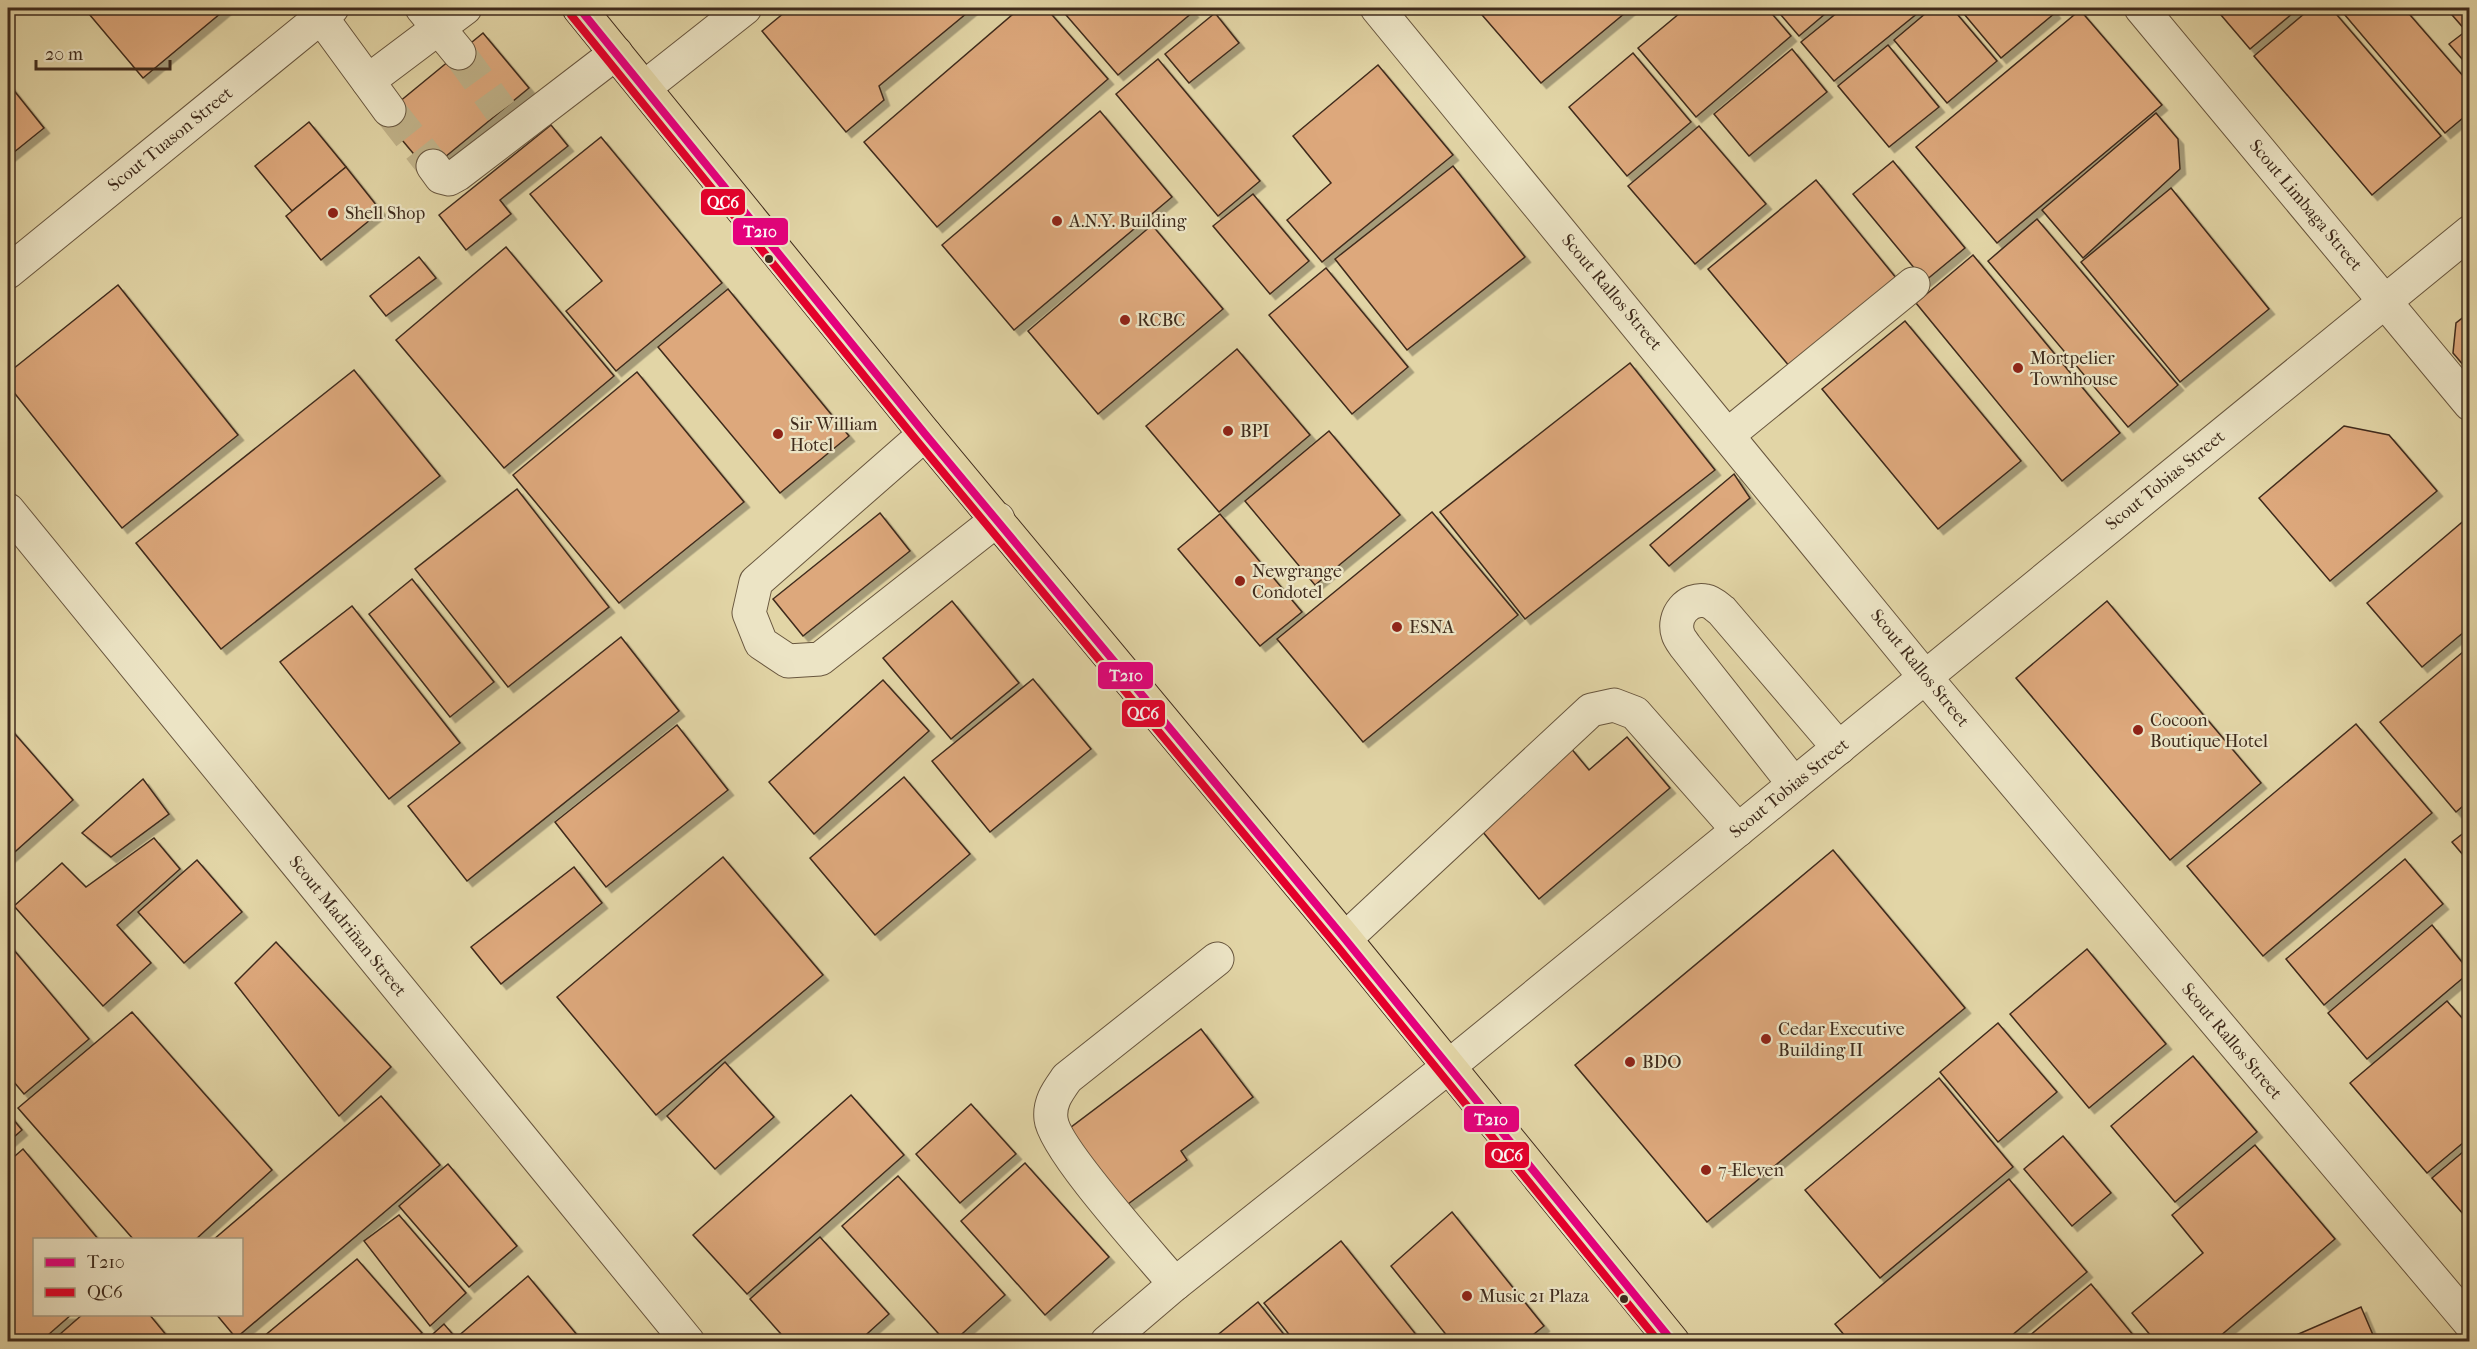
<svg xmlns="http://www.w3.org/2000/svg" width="2477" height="1349" font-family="'IM FELL French Canon',serif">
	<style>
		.building { fill: #dda87b; stroke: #3f2b1c; stroke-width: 1.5; filter: url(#shadow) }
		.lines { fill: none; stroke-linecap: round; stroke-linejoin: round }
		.minor-tunnel { stroke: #c1b38a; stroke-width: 33; stroke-dasharray: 33 16; stroke-linecap: butt }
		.minor-casing { stroke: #68563e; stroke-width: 35 }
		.major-casing { stroke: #3f2b1c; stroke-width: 35 }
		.minor { stroke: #ece4c5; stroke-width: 33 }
		.major { stroke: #e2d5a6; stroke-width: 33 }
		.bus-1-casing { stroke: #ece4c5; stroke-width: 12 }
		.bus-2-casing { stroke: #ece4c5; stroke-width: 12 }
		.bus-1 { stroke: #e5007d; stroke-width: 8 }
		.bus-2 { stroke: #e4002b; stroke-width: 8 }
		.poi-dot { fill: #8f2418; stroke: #ece4c5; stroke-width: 2 }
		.bus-dot { fill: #3f2b1c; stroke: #ece4c5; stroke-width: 2 }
		.labels { text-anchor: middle; stroke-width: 4.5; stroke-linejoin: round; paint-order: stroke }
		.street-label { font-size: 18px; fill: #3f2b1c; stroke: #ece4c5 }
		.poi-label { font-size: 18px; fill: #3f2b1c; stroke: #ece4c5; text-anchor: start }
		.line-badge { stroke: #ece4c5; stroke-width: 2 }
		.badge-label { font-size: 16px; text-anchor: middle; font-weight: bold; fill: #fff }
	</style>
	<defs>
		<filter id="shadow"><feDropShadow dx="5.5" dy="5.5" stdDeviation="0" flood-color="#0004"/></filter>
	</defs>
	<rect width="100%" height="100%" fill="#e2d5a6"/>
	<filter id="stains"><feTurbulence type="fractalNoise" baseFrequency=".00333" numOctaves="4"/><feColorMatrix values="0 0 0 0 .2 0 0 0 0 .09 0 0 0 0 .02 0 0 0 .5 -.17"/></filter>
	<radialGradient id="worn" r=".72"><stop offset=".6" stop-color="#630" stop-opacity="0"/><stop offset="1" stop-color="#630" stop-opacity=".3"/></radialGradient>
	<g class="building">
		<path d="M84,8h143l-84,70z"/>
		<path d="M790,8h183l-94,78 5,14 -38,32 -84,-101z"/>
		<path d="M1020,8h26l62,71 -171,148 -73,-85z"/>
		<path d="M1060,8h129l4,4 -75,63z"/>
		<path d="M1476,8h155l-90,75z"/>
		<path d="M1686,8h81l24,28 -95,81 -58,-69z"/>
		<path d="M1775,8h57l-33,28z"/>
		<path d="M1843,8h81l-90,73 -33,-39z"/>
		<path d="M1932,8h20l45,53 -50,42 -53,-63z"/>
		<path d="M1959,8h92l4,5 -54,45z"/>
		<path d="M2215,8h84l-49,41z"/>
		<path d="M2311,8h20l110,128 -69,59 -118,-139z"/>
		<path d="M2339,8h65l66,76v28l-25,21z"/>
		<path d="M2446,8h24v60l-21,-24 17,-13z"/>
		<path d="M2080,10l82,95 -165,138 -81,-96z"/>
		<path d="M1215,13l24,30 -50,40 -24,-29z"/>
		<path d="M483,33l46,55 -101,83 -46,-55z"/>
		<path d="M1888,45l51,62 -50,40 -51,-61z"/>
		<path d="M1792,49l35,43 -78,64 -35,-42z"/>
		<path d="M1633,53l58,69 -64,54 -58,-69z"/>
		<path d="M1158,59l102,122 -42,35 -102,-122z"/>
		<path d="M1378,65l75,90 -131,107 -35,-42 44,-37 -38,-47z"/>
		<path d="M8,83l36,45 -36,29z"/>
		<path d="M1100,111l72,86 -158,133 -72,-85z"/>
		<path d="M2156,113l22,26 2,30 -97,89 -41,-48z"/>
		<path d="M309,122l37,45 -54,44 -37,-45z"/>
		<path d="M551,125l17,21 -68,54 11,14 -45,36 -27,-35z"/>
		<path d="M1699,126l67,78 -71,60 -67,-78z"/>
		<path d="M601,137l121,146 -106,88 -50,-60 36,-30 -72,-87z"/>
		<path d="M1893,161l72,87 -40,33 -72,-87z"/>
		<path d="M1453,166l72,91 -118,93 -72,-91z"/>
		<path d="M346,167l35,44 -60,49 -35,-44z"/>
		<path d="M1816,180l81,99 -107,88 -82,-98z"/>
		<path d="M2171,188l98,121 -89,73 -99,-120z"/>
		<path d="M1253,194l56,67 -39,33 -57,-68z"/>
		<path d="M2037,219l141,166 -50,42 -140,-166z"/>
		<path d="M1152,225l71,84 -125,105 -70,-83z"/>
		<path d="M506,247l108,129 -110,92 -108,-128z"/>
		<path d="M1973,255l147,178 -58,48 -146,-178z"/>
		<path d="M419,257l17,21 -50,38 -16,-20z"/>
		<path d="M1326,268l82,99 -56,47 -83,-99z"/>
		<path d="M118,285l120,150 -116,93 -114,-143v-12z"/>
		<path d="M728,289l121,147 -69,57 -122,-146z"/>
		<path d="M2470,312v61l-17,-20 3,-30z"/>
		<path d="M1905,321l116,140 -83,68 -116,-140z"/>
		<path d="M1237,349l73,86 -91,77 -73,-86z"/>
		<path d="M1630,363l85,107 -190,149 -85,-107z"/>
		<path d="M354,370l86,106 -219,173 -85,-106z"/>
		<path d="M637,372l107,130 -125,101 -106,-128z"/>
		<path d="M2344,426l45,9 48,56 -107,90 -71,-83z"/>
		<path d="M1329,431l71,84 -85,70 -70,-84z"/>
		<path d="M1734,474l16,24 -81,68 -19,-21z"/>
		<path d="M517,489l92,118 -101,80 -93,-118z"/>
		<path d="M1432,512l86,103 -155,127 -86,-103z"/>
		<path d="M880,513l30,38 -107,85 -30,-37z"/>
		<path d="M1220,514l82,98 -42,34 -82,-97z"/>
		<path d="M2467,518l3,3v106l-48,40 -55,-64z"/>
		<path d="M412,579l82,103 -44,35 -81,-103z"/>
		<path d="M952,601l67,82 -68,56 -68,-81z"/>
		<path d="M2107,601l154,182 -91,77 -154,-182z"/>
		<path d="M352,606l108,137 -71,56 -109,-137z"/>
		<path d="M621,637l58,74 -212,170 -59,-75z"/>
		<path d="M2470,646v154l-14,12 -76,-90z"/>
		<path d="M1033,679l58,70 -101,83 -58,-71z"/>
		<path d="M883,680l46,51 -115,103 -45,-52z"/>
		<path d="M2356,724l76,89 -169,143 -76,-90z"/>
		<path d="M677,725l51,65 -122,97 -51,-65z"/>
		<path d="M8,726l65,74 -65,58z"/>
		<path d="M1627,737l43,51 -131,111 -62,-74 93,-78 19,23z"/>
		<path d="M904,777l66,77 -95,81 -65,-77z"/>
		<path d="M143,779l26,35 -58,43 -29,-24z"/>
		<path d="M2470,828v35l-18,-21z"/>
		<path d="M154,838l26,31 -63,56 34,38 -48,43 -89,-100 48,-43 24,24z"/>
		<path d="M1833,850l132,158 -258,214 -132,-157z"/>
		<path d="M723,857l100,118 -167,140 -99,-118z"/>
		<path d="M2405,859l38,45 -119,101 -38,-46z"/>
		<path d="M197,860l45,52 -58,51 -46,-51z"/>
		<path d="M574,867l28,36 -101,81 -30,-37z"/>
		<path d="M2432,925l38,47 -103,87 -39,-46z"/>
		<path d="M276,942l115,125 -52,49 -104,-133z"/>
		<path d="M8,943l81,96 -65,55 -16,-19z"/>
		<path d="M2087,949l79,95 -77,64 -79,-94z"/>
		<path d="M2447,1001l23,26v110l-43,36 -77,-90z"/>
		<path d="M132,1012l140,158 -77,70h-61l-116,-132z"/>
		<path d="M1998,1023l59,69 -59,50 -58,-70z"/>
		<path d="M1201,1029l52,68 -72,54 6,9 -67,50 -58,-76z"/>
		<path d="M2193,1056l64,76 -82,70 -64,-76z"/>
		<path d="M725,1062l49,55 -59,52 -48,-53z"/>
		<path d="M1939,1078l74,89 -133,111 -75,-88z"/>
		<path d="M851,1095l53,60 -157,139 -54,-59z"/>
		<path d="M381,1096l59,69 -204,173 -20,-24h26v-74h-29z"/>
		<path d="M971,1104l45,50 -56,49 -44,-49z"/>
		<path d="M8,1113l14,17 -14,12z"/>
		<path d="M2063,1136l48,57 -39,33 -48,-57z"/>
		<path d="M2255,1145l80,94 -122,103h-57l-24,-29 71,-60 -31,-38z"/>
		<path d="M2470,1146v76l-38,-44z"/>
		<path d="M23,1149l76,91h-65v74h38l-32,28h-32v-180z"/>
		<path d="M1025,1163l84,94 -64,58 -84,-94z"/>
		<path d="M448,1164l69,82 -48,41 -70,-81z"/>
		<path d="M898,1176l107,119 -52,47h-7l-104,-116z"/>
		<path d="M2009,1179l78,93 -83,70h-154l-15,-18z"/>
		<path d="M1452,1212l92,114 -20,16h-72l-61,-76z"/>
		<path d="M399,1215l67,78 -36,33 -66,-85z"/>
		<path d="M820,1237l69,77 -31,28h-70l-38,-43z"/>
		<path d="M1341,1241l81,101h-127l-31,-39z"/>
		<path d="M357,1259l65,74 -11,9h-154z"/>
		<path d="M528,1276l55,66h-159l20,-18 12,14z"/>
		<path d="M2091,1284l48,58h-117z"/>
		<path d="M1258,1302l32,40h-81z"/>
		<path d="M2361,1307l15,35h-96z"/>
		<path d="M83,1314h66l23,28h-121z"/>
	</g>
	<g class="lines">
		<g class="minor-tunnel">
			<path d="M459,53l42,58"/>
			<path d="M389,110l44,56"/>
		</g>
		<g class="minor-casing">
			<g id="minor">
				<path d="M422,8l37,45"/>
				<path d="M1377,8l548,669 545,646"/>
				<path d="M2141,8l329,396"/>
				<path d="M321,17l68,93"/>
				<path d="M368,81l97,-73"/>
				<path d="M645,87l100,-79"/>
				<path d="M433,166l8,11 8,2 9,-5 158,-121"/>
				<path d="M8,272l324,-264"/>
				<path d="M925,434l-169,148 -7,31 12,30 27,18 32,-2 178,-140"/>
				<path d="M1729,434l184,-150"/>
				<path d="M8,510l680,832"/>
				<path d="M1794,784l-109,-138c-2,-3 -6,-8 -7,-12 -6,-18 10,-37 28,-33 6,1 11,6 16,10l117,137"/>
				<path d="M1345,939l246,-229 23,-5 21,8 103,117"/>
				<path d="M1175,1284c-24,-29 -121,-135 -124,-165 -2,-17 7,-28 16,-41l150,-119"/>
				<path d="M1107,1342l68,-58 273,-217 1022,-835"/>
			</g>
		</g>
		<g class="major-casing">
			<path id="major" d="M579,8l346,426 420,505 328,403"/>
		</g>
		<use href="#minor" class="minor"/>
		<use href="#major" class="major"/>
		<g class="bus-1-casing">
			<path id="bus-1" d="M579,8l346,426 420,505 328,403"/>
		</g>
		<g class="bus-2-casing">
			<path id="bus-2" d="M571,15l346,426 420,505 322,396"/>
		</g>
		<use href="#bus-1" class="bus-1"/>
		<use href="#bus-2" class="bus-2"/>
	</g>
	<g class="poi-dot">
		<circle cx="333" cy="213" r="6"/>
		<circle cx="1057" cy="221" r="6"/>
		<circle cx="1125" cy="320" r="6"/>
		<circle cx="2018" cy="368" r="6"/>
		<circle cx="1228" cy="431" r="6"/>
		<circle cx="778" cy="434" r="6"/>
		<circle cx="1240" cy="581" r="6"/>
		<circle cx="1397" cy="627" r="6"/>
		<circle cx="2138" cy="730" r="6"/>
		<circle cx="1766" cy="1039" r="6"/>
		<circle cx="1630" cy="1062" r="6"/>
		<circle cx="1706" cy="1170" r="6"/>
		<circle cx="1467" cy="1296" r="6"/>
	</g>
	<g class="bus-dot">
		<circle cx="769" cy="259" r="5"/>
		<circle cx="1624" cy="1299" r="5"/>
	</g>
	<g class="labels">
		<g class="street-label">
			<text transform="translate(170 139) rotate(-39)" y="6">Scout Tuason Street</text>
			<text transform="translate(2306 205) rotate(50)" y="6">Scout Limbaga Street</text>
			<text transform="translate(1612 292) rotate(50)" y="6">Scout Rallos Street</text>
			<text transform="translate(2165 480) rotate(-39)" y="6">Scout Tobias Street</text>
			<text transform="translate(1920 668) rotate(51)" y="6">Scout Rallos Street</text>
			<text transform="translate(1789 788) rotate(-39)" y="6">Scout Tobias Street</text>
			<text transform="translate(348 926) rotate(51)" y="6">Scout Madriñan Street</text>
			<text transform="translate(2232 1041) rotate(50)" y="6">Scout Rallos Street</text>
		</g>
		<g class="poi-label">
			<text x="345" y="219">Shell Shop</text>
			<text x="1069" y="227">A.N.Y. Building</text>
			<text x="1137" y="326">RCBC</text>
			<text x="2030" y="364">Mortpelier<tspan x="2030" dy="21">Townhouse</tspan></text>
			<text x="790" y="430">Sir William<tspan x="790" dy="21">Hotel</tspan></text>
			<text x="1240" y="437">BPI</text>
			<text x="1252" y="577">Newgrange<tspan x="1252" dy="21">Condotel</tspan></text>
			<text x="1409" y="633">ESNA</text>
			<text x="2150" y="726">Cocoon<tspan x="2150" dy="21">Boutique Hotel</tspan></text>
			<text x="1778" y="1035">Cedar Executive<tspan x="1778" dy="21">Building II</tspan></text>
			<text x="1642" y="1068">BDO</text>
			<text x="1718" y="1176">7-Eleven</text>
			<text x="1479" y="1302">Music 21 Plaza</text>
		</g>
	</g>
	<g class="line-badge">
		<rect x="700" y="188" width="46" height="28" rx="6" fill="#e4002b"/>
		<rect x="732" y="217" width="57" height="29" rx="6" fill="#e5007d"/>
		<rect x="1097" y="661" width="57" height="29" rx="6" fill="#e5007d"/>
		<rect x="1121" y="699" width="45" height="29" rx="6" fill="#e4002b"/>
		<rect x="1463" y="1105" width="57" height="28" rx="6" fill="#e5007d"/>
		<rect x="1484" y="1141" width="46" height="28" rx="6" fill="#e4002b"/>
	</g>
	<g class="badge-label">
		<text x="723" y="208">QC6</text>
		<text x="760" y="237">T210</text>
		<text x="1126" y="681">T210</text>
		<text x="1143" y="719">QC6</text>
		<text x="1491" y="1125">T210</text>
		<text x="1507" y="1161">QC6</text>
	</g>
	<rect width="2477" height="1349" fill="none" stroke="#e2d5a6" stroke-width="30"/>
	<rect x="9" y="9" width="2459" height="1331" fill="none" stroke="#3f2b1c" stroke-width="3"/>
	<rect x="15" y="15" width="2447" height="1319" fill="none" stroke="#3f2b1c" stroke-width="1.5"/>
	<rect x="33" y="1238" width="210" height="78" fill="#ece4c5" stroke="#a79a81" stroke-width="1.5"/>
	<rect x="45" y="1258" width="30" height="9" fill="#e5007d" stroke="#a79a81" stroke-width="1.5"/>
	<text x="87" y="1268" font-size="18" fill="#3f2b1c">T210</text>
	<rect x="45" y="1288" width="30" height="9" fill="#e4002b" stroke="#a79a81" stroke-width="1.5"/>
	<text x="87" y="1298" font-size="18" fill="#3f2b1c">QC6</text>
	<path d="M36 60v9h134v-9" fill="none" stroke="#3f2b1c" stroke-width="3"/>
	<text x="45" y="60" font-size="18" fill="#3f2b1c" stroke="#ece4c5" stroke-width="4.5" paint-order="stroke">20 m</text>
	<rect width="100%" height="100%" filter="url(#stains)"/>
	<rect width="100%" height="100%" fill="url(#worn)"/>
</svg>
